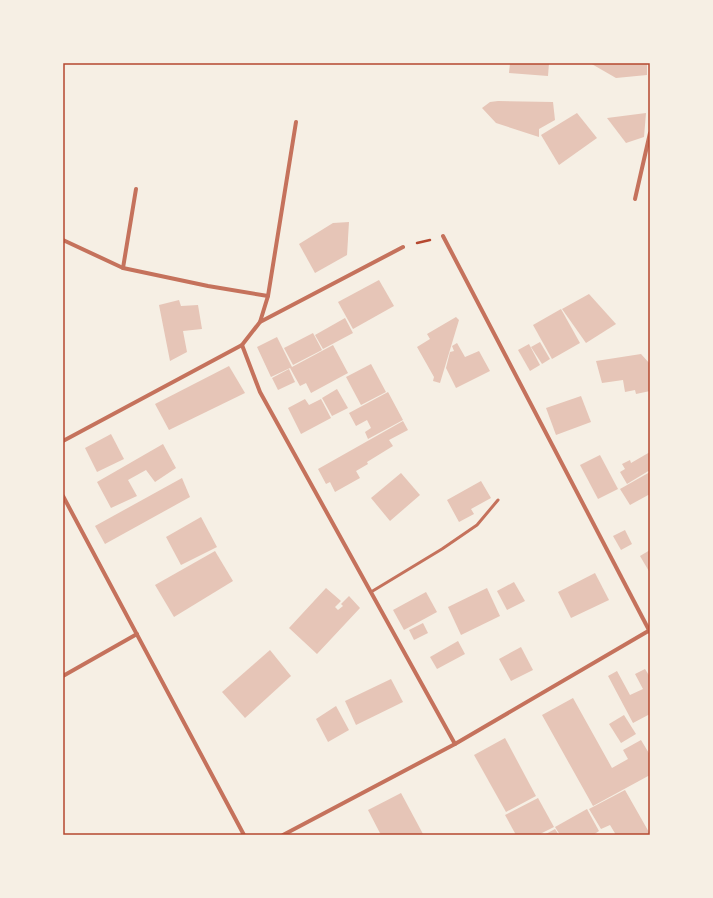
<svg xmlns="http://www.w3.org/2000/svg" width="713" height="898" font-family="'Golos Text',sans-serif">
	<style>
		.building { fill: #e6c5b7 }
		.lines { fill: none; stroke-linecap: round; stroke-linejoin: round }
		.path { stroke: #b5482f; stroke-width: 2.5 }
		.service { stroke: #c5725c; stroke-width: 3 }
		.minor { stroke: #c5725c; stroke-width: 4 }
		.neatline { fill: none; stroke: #b5482f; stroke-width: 1.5 }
	</style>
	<rect width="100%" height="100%" fill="#f6efe4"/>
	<g class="building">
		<path d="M510,63h39l-1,13 -39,-3z"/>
		<path d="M590,63h57v12l-31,3z"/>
		<path d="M498,101l55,1 2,18 -16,9v8l-43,-14 -14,-15 8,-6z"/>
		<path d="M577,113l20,25 -38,27 -18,-30z"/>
		<path d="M646,113l-2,24 -18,6 -19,-25z"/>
		<path d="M349,222l-2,33 -32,18 -16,-29 34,-21z"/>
		<path d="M379,280l15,26 -41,23 -15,-27z"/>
		<path d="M589,294l27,30 -30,19 -24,-34z"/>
		<path d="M179,300l2,6 17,-1 4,24 -19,2 4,21 -17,9 -11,-56z"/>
		<path d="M561,309l19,34 -28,16 -19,-34z"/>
		<path d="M456,317l3,3 -19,63 -7,-2 1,-4 -17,-30 13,-8 -3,-5z"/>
		<path d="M345,318l8,15 -30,16 -8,-14z"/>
		<path d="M313,333l9,17 -29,15 -9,-17z"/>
		<path d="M277,337l15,30 41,-22 15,28 -37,20 -5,-10 -6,3 -10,-18 -19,9 -14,-30z"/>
		<path d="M540,342l10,17 -8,5 -11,-17z"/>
		<path d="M457,343l8,14 14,-6 11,20 -34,17 -10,-20 4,-16 4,-1 -2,-5z"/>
		<path d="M529,344l11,21 -10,6 -12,-21z"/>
		<path d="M641,354l9,10v27l-14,3 -1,-4 -10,2 -2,-12 -21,3 -6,-22z"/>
		<path d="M371,364l15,28 -25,13 -15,-28z"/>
		<path d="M229,366l16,27 -76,37 -14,-26z"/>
		<path d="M289,369l6,13 -17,8 -6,-12z"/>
		<path d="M337,389l11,19 -16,8 -10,-18z"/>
		<path d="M388,392l15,28 -35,19 -3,-7 6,-4 -4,-8 -11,6 -7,-13z"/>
		<path d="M581,396l10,26 -35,13 -10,-27z"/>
		<path d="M305,399l4,6 12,-6 10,19 -30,16 -13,-26z"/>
		<path d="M403,421l5,9 -19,10 4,6 -26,16 1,2 -12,7 4,7 -25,14 -5,-10 -4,2 -8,-15z"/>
		<path d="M111,434l13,25 -27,13 -12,-24z"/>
		<path d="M163,444l13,24 -21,14 -9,-12 -18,10 9,16 -26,12 -14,-26z"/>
		<path d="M650,452v18l-23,14 -7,-12 5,-3 -3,-5 8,-4 1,3z"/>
		<path d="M600,455l18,34 -20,10 -18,-34z"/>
		<path d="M650,472v22l-20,11 -10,-16z"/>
		<path d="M401,473l19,22 -30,26 -19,-23z"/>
		<path d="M182,478l8,19 -85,47 -10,-18z"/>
		<path d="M481,481l10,17 -20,11 3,5 -15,8 -12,-22z"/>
		<path d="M201,517l16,30 -36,18 -15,-28z"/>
		<path d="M625,530l7,14 -11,6 -8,-14z"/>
		<path d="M650,550v23l-10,-17z"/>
		<path d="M215,551l18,30 -59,36 -19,-32z"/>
		<path d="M595,573l14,27 -38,18 -13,-26z"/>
		<path d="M514,582l11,19 -18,9 -10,-19z"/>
		<path d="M326,588l15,13 -6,6 3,3 5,-4 -2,-2 8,-8 11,12 -43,46 -28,-26z"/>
		<path d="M487,588l13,28 -39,19 -13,-28z"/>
		<path d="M426,592l11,20 -33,18 -11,-20z"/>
		<path d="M423,623l5,10 -14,7 -5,-10z"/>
		<path d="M458,641l7,13 -28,15 -7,-12z"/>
		<path d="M521,647l12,23 -22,11 -12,-22z"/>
		<path d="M270,650l21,26 -46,42 -23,-26z"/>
		<path d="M645,669l5,8v37l-17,9 -25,-47 9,-5 13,24 13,-6 -8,-15z"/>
		<path d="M391,679l12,23 -47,23 -11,-24z"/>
		<path d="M573,698l39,70 16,-9 -5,-9 18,-10 9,15v20l-57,31 -51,-91z"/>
		<path d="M336,706l13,24 -21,12 -12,-23z"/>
		<path d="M624,715l12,19 -15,9 -12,-19z"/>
		<path d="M505,738l31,58 -30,16 -32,-57z"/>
		<path d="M625,790l25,44v1h-34l-6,-10 -9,4 -12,-20z"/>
		<path d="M401,793l22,41 -2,1h-40l-13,-25z"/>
		<path d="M538,798l16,29 -16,8h-22l-11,-20z"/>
		<path d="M587,809l12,22 -6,4h-33l-5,-8z"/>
		<path d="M555,829l4,6h-15z"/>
	</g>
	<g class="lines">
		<path class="path" d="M417,243l13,-3"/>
		<path class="service" d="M371,592l71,-43 35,-24 21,-25"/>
		<g class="minor">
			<path d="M635,199l15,-66"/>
			<path d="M443,236l207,396"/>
			<path d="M63,240l60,28 85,18 60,10"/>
			<path d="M123,268l13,-79"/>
			<path d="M260,322l8,-26 28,-174"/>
			<path d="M242,345l18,47 195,352"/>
			<path d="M63,441l179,-96 18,-23 143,-75"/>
			<path d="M63,496l181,339"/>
			<path d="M63,676l74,-42"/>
			<path d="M283,835l172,-91 195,-114"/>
		</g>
	</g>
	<rect width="713" height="898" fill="none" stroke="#f6efe4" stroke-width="128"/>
	<rect x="64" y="64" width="585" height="770" class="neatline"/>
</svg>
